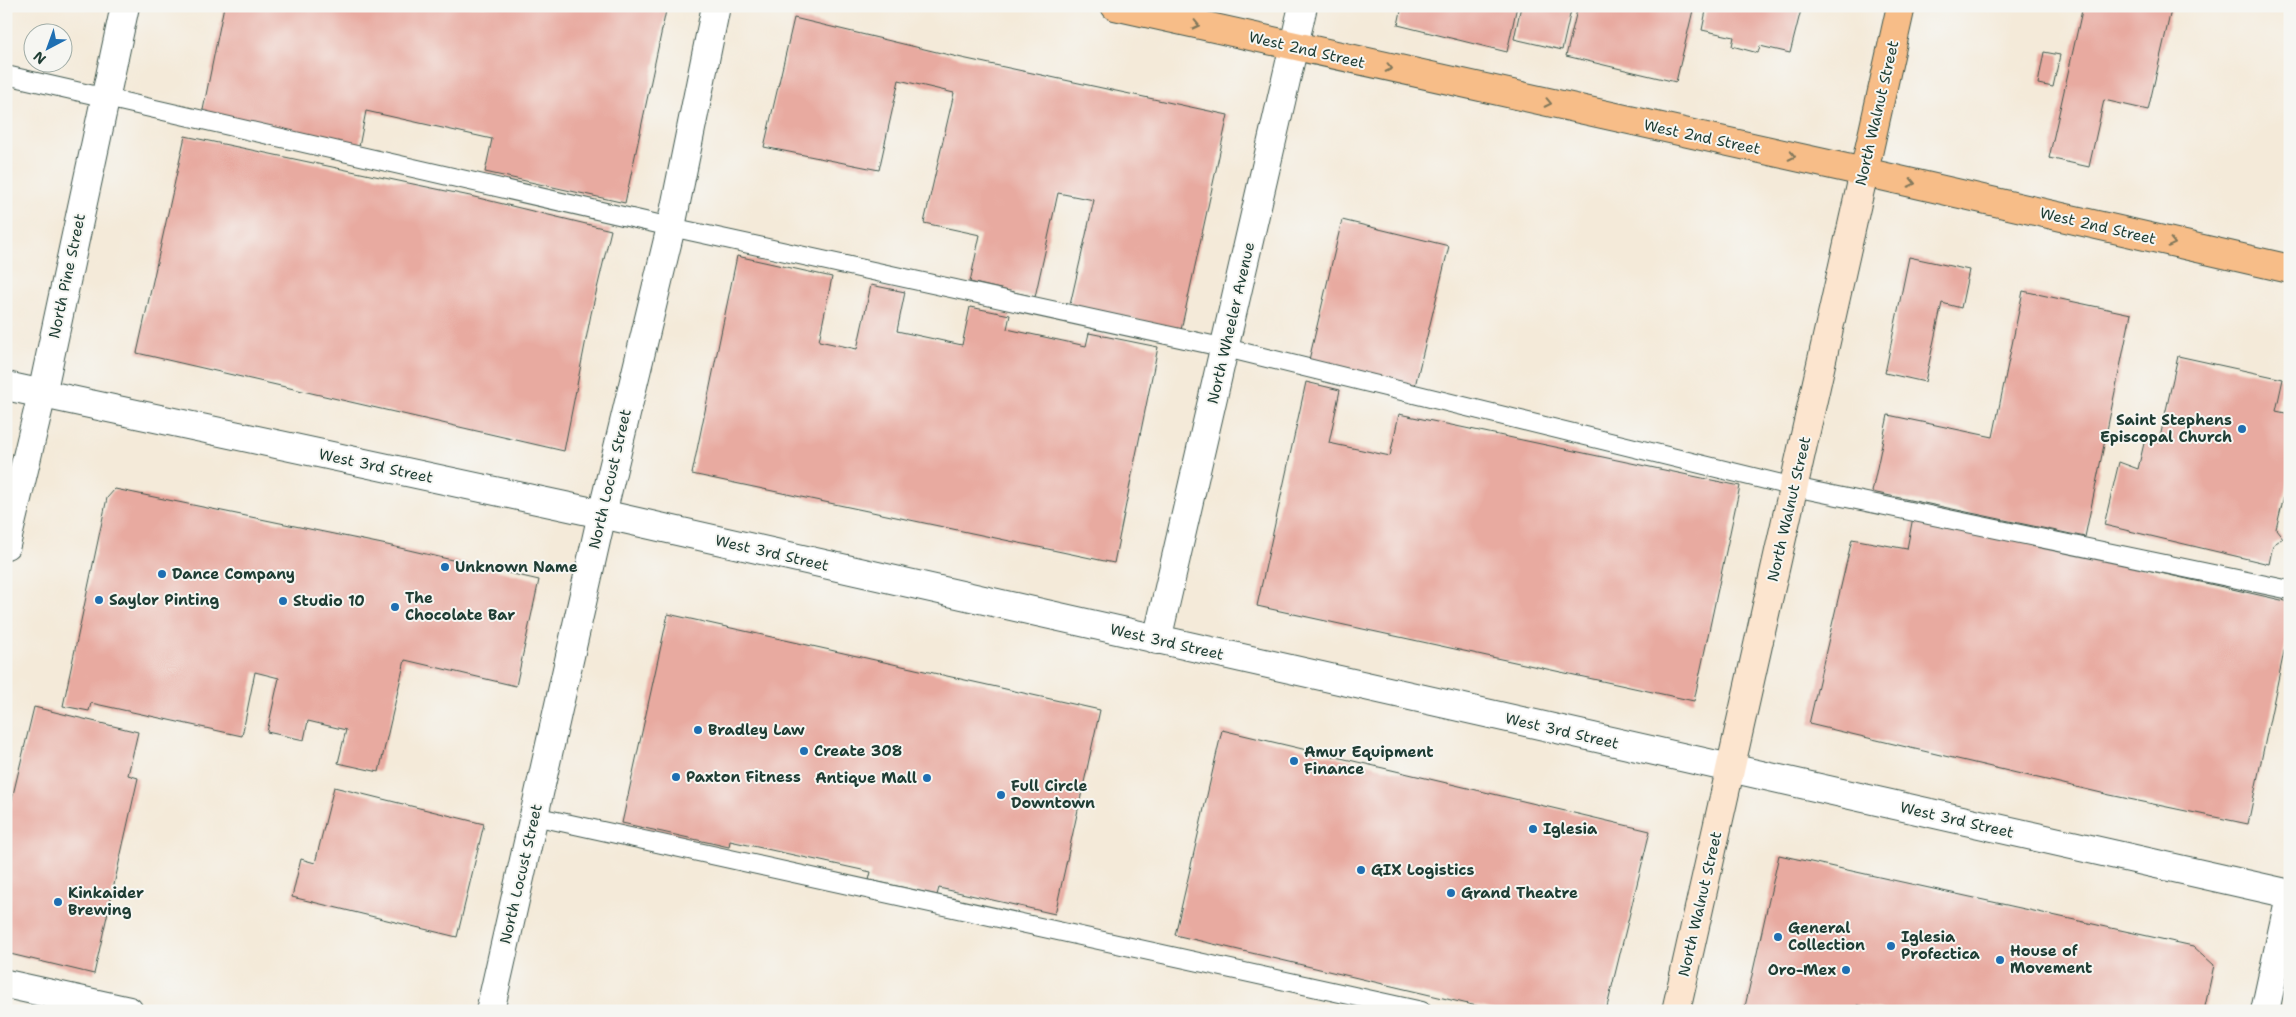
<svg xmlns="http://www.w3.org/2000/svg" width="2296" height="1017" font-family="'Shantell Sans',sans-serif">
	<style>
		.building { fill: #e8aaa0 }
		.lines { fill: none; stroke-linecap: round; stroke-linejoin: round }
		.service-casing { stroke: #3f574d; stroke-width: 20 }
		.minor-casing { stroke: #3f574d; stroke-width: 30 }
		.secondary-casing { stroke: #3f574d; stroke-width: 30 }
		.primary-casing { stroke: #3f574d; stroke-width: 30 }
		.trunk-casing { stroke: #3f574d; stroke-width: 30 }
		.service { stroke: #fff; stroke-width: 18 }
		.minor { stroke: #fff; stroke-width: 28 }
		.secondary { stroke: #fce5cf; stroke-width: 28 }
		.primary { stroke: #f7bd88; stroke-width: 28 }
		.trunk { stroke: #f7bd88; stroke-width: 28 }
		.oneway { stroke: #80775a }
		.poi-dot { fill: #1f6fb2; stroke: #f6f6f2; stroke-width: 2 }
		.labels { text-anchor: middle; stroke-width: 4; stroke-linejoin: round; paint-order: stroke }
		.street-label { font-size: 15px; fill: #1f3d34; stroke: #f6f6f2 }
		.poi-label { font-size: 15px; font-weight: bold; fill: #1f3d34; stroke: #f6f6f2; text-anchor: start }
	</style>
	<rect width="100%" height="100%" fill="#f6f6f2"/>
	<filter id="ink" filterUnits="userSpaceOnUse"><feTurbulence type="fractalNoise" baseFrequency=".02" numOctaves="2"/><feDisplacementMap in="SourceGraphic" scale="10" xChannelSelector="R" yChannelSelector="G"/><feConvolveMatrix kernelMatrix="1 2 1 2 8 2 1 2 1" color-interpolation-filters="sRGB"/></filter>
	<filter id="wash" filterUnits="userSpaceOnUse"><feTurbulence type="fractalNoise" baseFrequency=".0096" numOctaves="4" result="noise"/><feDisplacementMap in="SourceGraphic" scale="20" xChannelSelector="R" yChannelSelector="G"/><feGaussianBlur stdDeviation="1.12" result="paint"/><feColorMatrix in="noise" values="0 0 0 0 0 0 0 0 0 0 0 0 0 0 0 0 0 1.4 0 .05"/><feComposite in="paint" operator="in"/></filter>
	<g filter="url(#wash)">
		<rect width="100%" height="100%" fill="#f4ead9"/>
		<g id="blocks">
			<g class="building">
				<path d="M224,6h443l-42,197 -140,-31 7,-33 -126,-28 -8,41 -156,-37z"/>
				<path d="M1402,6h115l-10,46 -109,-27z"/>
				<path d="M1521,6h51l-10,44 -48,-11z"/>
				<path d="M1578,6h116l-18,76 -110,-26z"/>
				<path d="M1707,6h95l-12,47 -30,-7 -2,7 -26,-7 2,-9 -32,-7z"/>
				<path d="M2083,6h89l-24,104 -44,-10 -15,67 -40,-9z"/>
				<path d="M794,18l168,40 266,57 -47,215 -111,-25 24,-105 -36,-7 -23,104 -65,-15 10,-47 -56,-12 30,-130 -55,-13 -20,90 -115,-23z"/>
				<path d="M2044,52l16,3 -7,32 -15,-3z"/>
				<path d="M185,136l285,60 141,34 -20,84 -27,137 -427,-98z"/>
				<path d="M1342,220l107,26 -34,140 -106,-26z"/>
				<path d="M737,256l95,21 -13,64 38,8 14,-64 34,7 -8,39 65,14 8,-38 40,8 -3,14 79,17 3,-13 69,14 -44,216 -422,-89z"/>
				<path d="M1909,257l60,13 -8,38 -19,-5 -17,79 -40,-9z"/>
				<path d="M2023,291l108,23 -46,223 -213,-45 16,-77 105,22z"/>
				<path d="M2178,356l105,23 -7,32 14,3v57l-14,58 7,9 -10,7 -4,19 -165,-39 15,-63 19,7 7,-30 14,3z"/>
				<path d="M1306,382l34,8 -11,53 61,13 9,-42 341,72 -46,215 -437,-95z"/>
				<path d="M115,489l272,56 152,35 -23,106 -111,-26 -26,112 -41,-9 8,-33 -38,-9 -4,19 -37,-8 12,-54 -24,-6 -13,64 -151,-33 -2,8 -26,-5 44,-208z"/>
				<path d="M1913,517l169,36 74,19 134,30v21l-42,201 -138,-29 -301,-71 43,-185 55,10z"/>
				<path d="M668,614l432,96 -45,204 -116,-26 -2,7 -68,-15 2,-8 -141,-31 -1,6 -107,-24z"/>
				<path d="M34,707l104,25 -10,43 10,3 -44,196 -88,-21v-129z"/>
				<path d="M1222,730l428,101 -44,180h-108l-323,-76z"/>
				<path d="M334,787l150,37 -27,113 -165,-40 9,-38 14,4z"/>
				<path d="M1779,855l414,91 21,19 -10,46h-320l-27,-6 -1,6h-112z"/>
			</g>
		</g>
	</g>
	<g filter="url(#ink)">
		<use href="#blocks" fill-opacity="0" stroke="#3f574d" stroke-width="1"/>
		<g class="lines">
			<g class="service-casing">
				<g id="service">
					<path d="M6,75l665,152 555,121 568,139 496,103"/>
					<path d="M534,816l888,195"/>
				</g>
			</g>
			<g class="minor-casing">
				<g id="minor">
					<path d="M6,386l596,128 1688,380"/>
					<path d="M6,545l36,-151 83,-388"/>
					<path d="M1157,640l146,-634"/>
					<path d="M6,984l123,27"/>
					<path d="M490,1011l112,-497 69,-287 45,-221"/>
					<path d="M2265,1011l25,-115"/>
				</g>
			</g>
			<g class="secondary-casing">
				<path id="secondary" d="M1676,1011l188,-839"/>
			</g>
			<g class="primary-casing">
				<path id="primary" d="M1864,172l37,-166"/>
			</g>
			<g class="trunk-casing">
				<path id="trunk" d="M1115,6l749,166 426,97"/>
			</g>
			<use href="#service" class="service"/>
			<use href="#minor" class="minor"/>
			<use href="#secondary" class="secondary"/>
			<use href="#primary" class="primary"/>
			<use href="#trunk" class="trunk"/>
		</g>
		<defs><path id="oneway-chevron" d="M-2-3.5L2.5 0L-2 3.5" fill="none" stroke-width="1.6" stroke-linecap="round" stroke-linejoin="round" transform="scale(1.25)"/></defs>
		<g class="oneway">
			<use href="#oneway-chevron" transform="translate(1196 25) rotate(13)"/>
			<use href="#oneway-chevron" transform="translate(1389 68) rotate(12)"/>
			<use href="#oneway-chevron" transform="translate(1548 103) rotate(12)"/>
			<use href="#oneway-chevron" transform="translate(1792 156) rotate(12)"/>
			<use href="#oneway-chevron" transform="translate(1912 183) rotate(13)"/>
			<use href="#oneway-chevron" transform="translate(2172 243) rotate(13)"/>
		</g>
	</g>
	<g class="poi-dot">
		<circle cx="2242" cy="429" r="5"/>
		<circle cx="445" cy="567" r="5"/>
		<circle cx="162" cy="574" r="5"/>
		<circle cx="99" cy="600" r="5"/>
		<circle cx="283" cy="601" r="5"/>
		<circle cx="395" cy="607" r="5"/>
		<circle cx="698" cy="730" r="5"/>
		<circle cx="804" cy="751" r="5"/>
		<circle cx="1294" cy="761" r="5"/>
		<circle cx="676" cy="777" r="5"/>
		<circle cx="927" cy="778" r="5"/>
		<circle cx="1001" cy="795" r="5"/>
		<circle cx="1533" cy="829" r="5"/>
		<circle cx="1361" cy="870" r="5"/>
		<circle cx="1451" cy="893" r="5"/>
		<circle cx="58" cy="902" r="5"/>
		<circle cx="1778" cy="937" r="5"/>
		<circle cx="1891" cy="946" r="5"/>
		<circle cx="2000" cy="960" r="5"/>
		<circle cx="1846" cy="970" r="5"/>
	</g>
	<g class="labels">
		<g class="street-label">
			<text transform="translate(1307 50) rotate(13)" y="5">West 2nd Street</text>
			<text transform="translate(1877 113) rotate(-77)" y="5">North Walnut Street</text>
			<text transform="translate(1702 137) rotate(12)" y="5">West 2nd Street</text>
			<text transform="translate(2098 226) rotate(13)" y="5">West 2nd Street</text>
			<text transform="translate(67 276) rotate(-78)" y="5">North Pine Street</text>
			<text transform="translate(1231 323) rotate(-77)" y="5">North Wheeler Avenue</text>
			<text transform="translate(376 466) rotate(12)" y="5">West 3rd Street</text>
			<text transform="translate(610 479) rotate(-77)" y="5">North Locust Street</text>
			<text transform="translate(1789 509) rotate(-77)" y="5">North Walnut Street</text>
			<text transform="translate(772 553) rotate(13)" y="5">West 3rd Street</text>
			<text transform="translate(1167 642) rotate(13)" y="5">West 3rd Street</text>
			<text transform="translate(1562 731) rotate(13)" y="5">West 3rd Street</text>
			<text transform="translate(1957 820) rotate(13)" y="5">West 3rd Street</text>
			<text transform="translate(521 874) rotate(-77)" y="5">North Locust Street</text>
			<text transform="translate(1700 904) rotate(-77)" y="5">North Walnut Street</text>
		</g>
		<g class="poi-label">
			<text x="2232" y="425" text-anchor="end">Saint Stephens<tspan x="2232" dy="17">Episcopal Church</tspan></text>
			<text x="455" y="572">Unknown Name</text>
			<text x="172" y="579">Dance Company</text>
			<text x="405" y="603">The<tspan x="405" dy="17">Chocolate Bar</tspan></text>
			<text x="109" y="605">Saylor Pinting</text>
			<text x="293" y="606">Studio 10</text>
			<text x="708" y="735">Bradley Law</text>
			<text x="814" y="756">Create 308</text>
			<text x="1304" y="757">Amur Equipment<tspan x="1304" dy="17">Finance</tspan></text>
			<text x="686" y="782">Paxton Fitness</text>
			<text x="917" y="783" text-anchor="end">Antique Mall</text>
			<text x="1011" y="791">Full Circle<tspan x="1011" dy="17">Downtown</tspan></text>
			<text x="1543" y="834">Iglesia</text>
			<text x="1371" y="875">GIX Logistics</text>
			<text x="68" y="898">Kinkaider<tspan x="68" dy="17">Brewing</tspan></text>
			<text x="1461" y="898">Grand Theatre</text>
			<text x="1788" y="933">General<tspan x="1788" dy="17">Collection</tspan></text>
			<text x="1901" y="942">Iglesia<tspan x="1901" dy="17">Profectica</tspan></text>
			<text x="2010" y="956">House of<tspan x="2010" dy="17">Movement</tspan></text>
			<text x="1836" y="975" text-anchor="end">Oro-Mex</text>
		</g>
	</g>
	<rect width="2296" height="1017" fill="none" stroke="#f6f6f2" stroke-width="25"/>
	<g transform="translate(48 48) rotate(221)"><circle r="24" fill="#f6f6f2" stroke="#a0aca6"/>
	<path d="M0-4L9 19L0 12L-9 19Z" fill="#1f6fb2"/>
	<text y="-8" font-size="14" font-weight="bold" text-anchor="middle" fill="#1f3d34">N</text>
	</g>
</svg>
